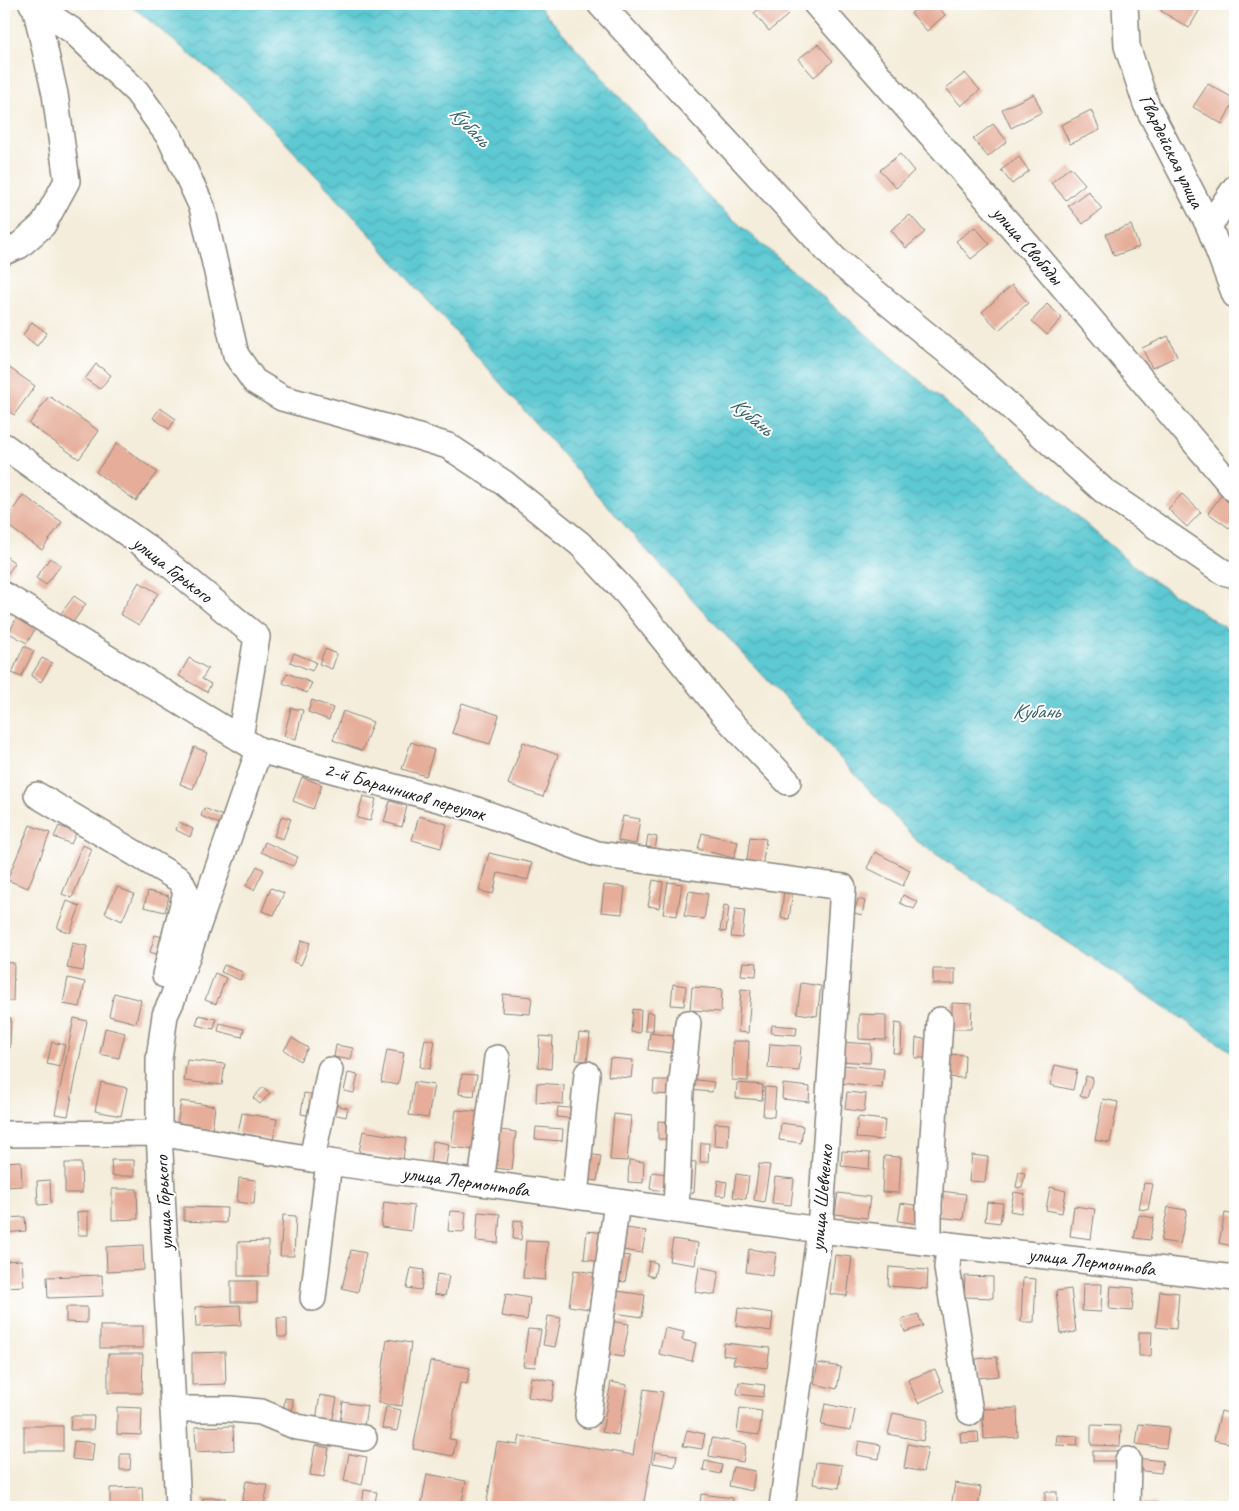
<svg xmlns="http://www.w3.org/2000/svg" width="1239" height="1511" font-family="Caveat,sans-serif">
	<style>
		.water { fill: url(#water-waves); stroke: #3c7278 }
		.building { fill: #e6ae9a }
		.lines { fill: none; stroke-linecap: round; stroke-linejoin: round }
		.minor-casing { stroke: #88847c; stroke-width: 28 }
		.minor { stroke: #fff; stroke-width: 25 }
		.labels { text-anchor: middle; stroke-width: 4; stroke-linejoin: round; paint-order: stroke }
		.street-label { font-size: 20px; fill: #1c1c1c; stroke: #fff }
		.water-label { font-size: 21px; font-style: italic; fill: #366165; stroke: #fff }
	</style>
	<defs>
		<pattern id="water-waves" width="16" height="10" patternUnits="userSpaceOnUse" patternTransform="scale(1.25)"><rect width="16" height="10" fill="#5dc9d3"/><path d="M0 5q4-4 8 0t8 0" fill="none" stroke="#50acb5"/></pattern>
	</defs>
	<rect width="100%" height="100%" fill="#fff"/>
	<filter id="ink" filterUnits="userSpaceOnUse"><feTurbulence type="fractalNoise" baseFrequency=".02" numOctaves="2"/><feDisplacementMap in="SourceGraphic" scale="10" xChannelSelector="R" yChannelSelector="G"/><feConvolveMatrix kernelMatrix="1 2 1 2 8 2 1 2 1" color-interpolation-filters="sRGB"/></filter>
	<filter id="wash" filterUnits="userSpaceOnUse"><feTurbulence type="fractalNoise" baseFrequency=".0096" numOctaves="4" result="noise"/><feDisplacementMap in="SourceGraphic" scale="20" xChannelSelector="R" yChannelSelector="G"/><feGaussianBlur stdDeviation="1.12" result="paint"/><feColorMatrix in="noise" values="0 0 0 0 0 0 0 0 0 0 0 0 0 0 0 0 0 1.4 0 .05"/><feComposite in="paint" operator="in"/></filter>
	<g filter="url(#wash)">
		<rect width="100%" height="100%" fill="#f4eddb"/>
		<path class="water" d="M127,4h410l175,197 434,375 89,58v420l-317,-212 -277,-298 -273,-312 -121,-131 -108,-89z"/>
		<g id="blocks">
			<g class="building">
				<path d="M766,4h12l10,11 -19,16 -15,-18z"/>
				<path d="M924,4h12l9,11 -18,16 -16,-18z"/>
				<path d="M1165,4h38l-14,24 -28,-17z"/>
				<path d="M818,44l15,17 -19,16 -16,-18z"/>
				<path d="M965,73l15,17 -19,16 -15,-18z"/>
				<path d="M1208,84l27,15 -13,25 -29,-17z"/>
				<path d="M1034,94l8,18 -31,16 -9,-19z"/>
				<path d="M1091,110l9,20 -30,14 -9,-19z"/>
				<path d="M993,124l14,17 -19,16 -15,-18z"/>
				<path d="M900,154l14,17 -18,17 -16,-18z"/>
				<path d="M1019,157l10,14 -17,13 -11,-14z"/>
				<path d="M1070,167l15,17 -19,16 -15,-17z"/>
				<path d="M1088,191l14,18 -19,15 -15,-18z"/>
				<path d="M910,215l15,17 -19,16 -15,-18z"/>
				<path d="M1131,225l8,22 -25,9 -8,-22z"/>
				<path d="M975,227l15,17 -19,15 -15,-18z"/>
				<path d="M1012,285l16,18 -29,27 -17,-18z"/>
				<path d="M1047,304l15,14 -15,17 -15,-14z"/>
				<path d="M32,322l15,11 -10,13 -14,-11z"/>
				<path d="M1168,336l9,20 -25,12 -10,-20z"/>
				<path d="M4,364l31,22 -21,29 -10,-7z"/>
				<path d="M96,364l15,11 -11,14 -15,-10z"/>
				<path d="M49,396l50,35 -20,28 -50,-35z"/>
				<path d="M160,408l16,11 -7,10 -16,-11z"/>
				<path d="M117,443l40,29 -21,29 -40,-29z"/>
				<path d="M1223,493l12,9v18l-6,8 -21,-15z"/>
				<path d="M1182,494l19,18 -14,15 -19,-18z"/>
				<path d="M23,495l39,27 -20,28 -38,-27z"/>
				<path d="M4,555l11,8 -11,16z"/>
				<path d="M50,558l11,7 -15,20 -10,-7z"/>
				<path d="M139,582l19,11 -19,32 -19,-11z"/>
				<path d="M74,596l12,8 -15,21 -12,-9z"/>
				<path d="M18,615l19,11 -10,17 -18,-10z"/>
				<path d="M24,646l10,5 -13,26 -9,-4z"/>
				<path d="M325,649l12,5 -5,15 -13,-5z"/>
				<path d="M294,653l22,9 -4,9 -22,-9z"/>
				<path d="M42,658l10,5 -11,19 -10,-6z"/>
				<path d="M189,658l19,11 -6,10 9,5 -4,8 -28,-16z"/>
				<path d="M287,673l25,10 -5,10 -24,-10z"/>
				<path d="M312,700l21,8 -4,12 -21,-8z"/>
				<path d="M462,703l37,12 -9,29 -38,-11z"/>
				<path d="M291,708l12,2 -7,29 -12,-3z"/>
				<path d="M343,711l30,11 -11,29 -29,-11z"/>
				<path d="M411,742l23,8 -8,26 -24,-7z"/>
				<path d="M523,742l35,13 -15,42 -35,-13z"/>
				<path d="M194,747l13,5 -14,37 -13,-5z"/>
				<path d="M302,777l20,8 -9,24 -20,-8z"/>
				<path d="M363,796l13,3 -6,22 -13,-3z"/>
				<path d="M390,801l17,5 -5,21 -18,-5z"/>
				<path d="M204,808l21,9 -3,8 -21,-9z"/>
				<path d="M282,816l9,3 -8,20 -9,-3z"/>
				<path d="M419,816l28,8 -6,24 -29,-8z"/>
				<path d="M623,816l17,3 -4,25 -18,-3z"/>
				<path d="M179,822l14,7 -3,8 -14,-7z"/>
				<path d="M30,825l20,8 -22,55 -21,-8z"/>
				<path d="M59,826l17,7 -5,11 -17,-7z"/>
				<path d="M702,833l36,9 -4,16 -36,-9z"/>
				<path d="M648,835l9,2 -2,13 -9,-2z"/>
				<path d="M750,837l16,2 -4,30 -16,-2z"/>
				<path d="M265,842l33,15 -5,9 -32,-14z"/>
				<path d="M82,845l10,4 -20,49 -10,-4z"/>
				<path d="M875,852l35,18 -7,16 -36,-18z"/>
				<path d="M489,853l43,10 -4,17 -30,-7 -5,21 -14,-3z"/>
				<path d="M257,866l7,4 -10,20 -8,-4z"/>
				<path d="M653,880l10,2 -4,26 -11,-2z"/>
				<path d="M668,882l14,2 -5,32 -14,-2z"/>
				<path d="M604,885l21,2 -3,27 -21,-2z"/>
				<path d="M117,887l17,7 -12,27 -17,-8z"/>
				<path d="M271,888l13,5 -10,22 -12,-4z"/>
				<path d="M784,889l9,1 -4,29 -8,-1z"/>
				<path d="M148,891l21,5 -4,16 -21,-5z"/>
				<path d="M689,891l19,3 -4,25 -20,-3z"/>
				<path d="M903,895l15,7 -4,7 -14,-6z"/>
				<path d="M858,899l7,2 -3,14 -8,-2z"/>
				<path d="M67,901l13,5 -10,27 -13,-5z"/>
				<path d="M724,905l5,1 -3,26 -6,-1z"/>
				<path d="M735,909l10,1 -3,28 -11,-1z"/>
				<path d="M155,935l12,3 -5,18 -12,-4z"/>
				<path d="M302,940l8,3 -9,22 -8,-3z"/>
				<path d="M72,943l15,3 -4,25 -16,-3z"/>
				<path d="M4,962l10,1 -1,38h-9z"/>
				<path d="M743,962l14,1 -1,13 -15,-1z"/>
				<path d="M224,965l19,7 -3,8 -19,-8z"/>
				<rect x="933" y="969" width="22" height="15"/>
				<path d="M215,973l11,5 -10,26 -11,-4z"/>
				<path d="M68,978l17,4 -5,25 -17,-3z"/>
				<path d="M801,983l20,3 -4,30 -20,-3z"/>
				<path d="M673,984l13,2 -2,20 -13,-1z"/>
				<path d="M692,987l30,2 -1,23 -31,-2z"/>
				<path d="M741,989l10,1 -3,43 -10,-1z"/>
				<path d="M114,993l27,7 -5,23 -27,-7z"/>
				<path d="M503,994l29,3 -2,17 -28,-2z"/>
				<path d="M952,1003l20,1 -1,25h-19z"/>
				<path d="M633,1009l8,1 -1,23 -9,-1z"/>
				<path d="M647,1012l7,1 -1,18h-8z"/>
				<path d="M859,1014l27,1v25l-27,-1z"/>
				<path d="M199,1015l17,4 -2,10 -18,-4z"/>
				<path d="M4,1018h7l-1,30h-6z"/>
				<path d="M74,1018l13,3 -19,95 -13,-2z"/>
				<path d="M220,1023l24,6 -2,8 -24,-6z"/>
				<path d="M895,1023l7,1 -1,29h-8z"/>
				<path d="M772,1025l25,2 -1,8 -25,-2z"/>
				<path d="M105,1028l20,5 -6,25 -19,-4z"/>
				<path d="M579,1033l11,1 -3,27 -11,-1z"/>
				<path d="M650,1033l31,4 -2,17 -31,-4z"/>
				<path d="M540,1036l13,1 -2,32 -13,-2z"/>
				<path d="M292,1038l16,10 -8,13 -16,-11z"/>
				<path d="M916,1038l11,1 -1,19h-11z"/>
				<path d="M425,1039l10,2 -5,28 -10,-2z"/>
				<path d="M733,1041h16l-1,40 -16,-1z"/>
				<path d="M52,1042l13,3 -5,22 -13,-3z"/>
				<path d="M840,1042l31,2 -1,19 -31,-2z"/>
				<path d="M770,1044l31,2 -2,25 -31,-3z"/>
				<path d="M336,1045l17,3 -2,12 -17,-3z"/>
				<path d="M387,1050l17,3 -6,32 -17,-3z"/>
				<path d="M946,1054l19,1 -1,23 -19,-1z"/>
				<path d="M610,1058l23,2 -2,18 -23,-2z"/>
				<path d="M187,1060l38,4 -3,21 -38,-4z"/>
				<path d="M843,1065l41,4 -2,19 -41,-5z"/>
				<path d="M1055,1065l22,5 -4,20 -23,-5z"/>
				<path d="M348,1073l10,2 -4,18 -10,-2z"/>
				<path d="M462,1074l15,1 -3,21 -15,-2z"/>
				<path d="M1086,1076l7,2 -6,20 -7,-2z"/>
				<path d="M690,1079l24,3 -2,10 -23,-2z"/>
				<path d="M654,1080h21v15l-22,-1z"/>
				<path d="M101,1082l26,6 -6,28 -26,-5z"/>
				<path d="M414,1082l20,3 -6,33 -19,-3z"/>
				<path d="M537,1083l27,2 -1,19 -27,-2z"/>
				<path d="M737,1083l26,2 -1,15 -26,-2z"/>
				<path d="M783,1084l27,3 -1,15 -27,-3z"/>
				<path d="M263,1087l7,6 -10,11 -7,-6z"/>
				<path d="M765,1087l11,1 -2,29 -11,-1z"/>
				<path d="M847,1092l19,2 -2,18 -19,-3z"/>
				<path d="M304,1093l13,2 -3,21 -13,-2z"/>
				<path d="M4,1095h3l-1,16h-2z"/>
				<path d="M1103,1099l15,3 -8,41 -15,-3z"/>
				<path d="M181,1101l34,5 -3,25 -35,-6z"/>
				<path d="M331,1104l17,4 -2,9 -18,-4z"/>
				<path d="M558,1107l20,2 -1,10 -20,-2z"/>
				<path d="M456,1110l25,2 -5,38 -25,-3z"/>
				<path d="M242,1113l35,6 -4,21 -35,-7z"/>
				<path d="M614,1114l17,2 -4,45 -17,-1z"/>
				<path d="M858,1117l27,3 -2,20 -27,-2z"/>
				<path d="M658,1121l15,1 -1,17h-14z"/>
				<path d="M715,1123l14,1 -1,23 -14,-1z"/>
				<path d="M781,1123l22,3 -2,17 -22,-3z"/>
				<path d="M536,1127l27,2 -1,12 -27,-2z"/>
				<path d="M500,1130l16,2 -4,38 -17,-2z"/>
				<path d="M363,1131l43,7 -3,22 -44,-8z"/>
				<path d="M433,1141l16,3 -3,20 -16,-2z"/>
				<path d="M701,1143h8l-1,19h-8z"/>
				<path d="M842,1151l28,2 -1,16 -28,-3z"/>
				<path d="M587,1154l14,2 -4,25 -13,-2z"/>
				<path d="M972,1155l16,2 -3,25 -16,-1z"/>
				<path d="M884,1156l17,1 -2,36 -17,-1z"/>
				<path d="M111,1160h23v16h-22z"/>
				<path d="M629,1160l15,2 -1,21 -15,-1z"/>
				<path d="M21,1161l1,25 -18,1v-25z"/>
				<path d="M683,1161l13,1 -2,31 -13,-1z"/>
				<path d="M65,1163h16l1,30h-17z"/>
				<path d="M759,1164l11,1 -6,37 -10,-2z"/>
				<path d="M652,1172l15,2 -2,17 -15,-2z"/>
				<path d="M1019,1172l6,1 -3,15 -6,-1z"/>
				<path d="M736,1174l13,2 -3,23 -13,-2z"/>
				<path d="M775,1177l19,2 -3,26 -19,-2z"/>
				<path d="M239,1178l17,2 -2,24 -17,-2z"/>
				<path d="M50,1180l1,24 -13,1 -1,-24z"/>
				<path d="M718,1180l9,2 -2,14 -9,-1z"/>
				<path d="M1144,1183l9,1 -5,26 -9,-1z"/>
				<path d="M1050,1187l16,4 -4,22 -16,-3z"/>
				<path d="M112,1189h25l1,30 -26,1z"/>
				<path d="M940,1191l26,3 -3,26 -25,-3z"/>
				<path d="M1014,1192l11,2 -4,19 -11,-2z"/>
				<path d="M838,1193l32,4 -3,21 -32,-4z"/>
				<path d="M384,1202l30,4 -3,25 -30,-4z"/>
				<path d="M987,1202l16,1 -3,20 -15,-2z"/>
				<path d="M901,1203l19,3 -2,18 -20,-3z"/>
				<path d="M1074,1206l21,3 -4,30 -21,-3z"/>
				<path d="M184,1207l43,1 -1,15 -42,-2z"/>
				<path d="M1168,1207l19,3 -7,34 -19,-3z"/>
				<path d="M88,1211v24h-10l-1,-23z"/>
				<path d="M450,1211l16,1 -2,20 -16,-1z"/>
				<path d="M478,1212l22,2 -2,29 -22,-2z"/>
				<path d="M1225,1213l10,2v18l-3,13 -13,-3z"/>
				<path d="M283,1215l13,1 -2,40h-14z"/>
				<path d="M1139,1215l15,3 -4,22 -16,-2z"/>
				<path d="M25,1217l1,14 -21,2 -1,-15z"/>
				<path d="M514,1220l9,1 -2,19 -8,-1z"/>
				<path d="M627,1228l19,3 -4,22 -19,-3z"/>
				<path d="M587,1231l19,2 -4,29 -18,-3z"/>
				<path d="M673,1239l25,4 -3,22 -26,-4z"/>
				<path d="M268,1241v35h-30v-34z"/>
				<path d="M526,1241l22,1 -3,38 -22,-2z"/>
				<path d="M143,1245l1,25 -37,2 -1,-25z"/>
				<path d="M749,1249l27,4 -3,23 -27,-4z"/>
				<path d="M351,1250l15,3 -8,39 -16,-4z"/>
				<path d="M622,1255l8,1 -5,26 -8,-1z"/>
				<path d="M835,1255l17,2 -5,39 -17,-2z"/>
				<path d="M22,1260l2,26 -20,1v-26z"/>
				<path d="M649,1261l8,2 -3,14 -7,-2z"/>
				<path d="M699,1267l20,4 -4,24 -20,-3z"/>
				<path d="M889,1267l39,3 -1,19 -39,-3z"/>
				<path d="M411,1268l13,2 -3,20 -14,-2z"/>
				<path d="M574,1270l20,3 -5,36 -20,-3z"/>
				<path d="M437,1274l12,2 -4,20 -11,-2z"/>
				<path d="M102,1275l1,21 -55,2 -1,-21z"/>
				<path d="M965,1276l28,1v21l-29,-1z"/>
				<path d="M1023,1278l13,1 -2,43h-13z"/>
				<rect x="231" y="1281" width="26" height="21"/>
				<path d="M1083,1284h19l-1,28 -19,-1z"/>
				<path d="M1111,1286l23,2 -2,23 -23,-2z"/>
				<path d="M1071,1289l5,43 -15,2 -5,-43z"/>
				<path d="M617,1291l28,4 -3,22 -28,-4z"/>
				<path d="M1160,1291l19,2 -3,36 -20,-2z"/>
				<path d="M506,1294l24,4 -3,22 -25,-4z"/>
				<path d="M240,1305l1,20 -45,2 -1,-20z"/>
				<path d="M66,1307h21v16l-21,-1z"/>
				<path d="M738,1308l35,5 -2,18 -35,-5z"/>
				<path d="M918,1314l5,12 -18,6 -4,-12z"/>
				<path d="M548,1316l13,2 -6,29 -12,-2z"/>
				<path d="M277,1318h10v19h-9z"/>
				<path d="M610,1321l19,3 -6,33 -19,-3z"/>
				<rect x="100" y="1326" width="43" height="22"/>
				<path d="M665,1328l19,4 -2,8 14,3 -4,18 -33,-7z"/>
				<path d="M528,1329l13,1 -6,37 -12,-1z"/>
				<path d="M1139,1332h13l-1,24h-12z"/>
				<path d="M387,1339l24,4 -9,63 -24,-3z"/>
				<path d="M724,1343l46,5 -3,20 -34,-4 2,-7 -12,-2z"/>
				<path d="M225,1352l1,32 -34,1v-32z"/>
				<path d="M108,1354h35l-1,39h-34z"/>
				<path d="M997,1357l2,19 -22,2 -1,-19z"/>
				<path d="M430,1361l40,7 -3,16 -7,-1 -11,56 7,1 -3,16 -40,-7z"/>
				<path d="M818,1363l23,4 -4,22 -23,-5z"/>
				<path d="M935,1369l9,22 -26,12 -10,-23z"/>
				<path d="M531,1377l24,4 -3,20 -24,-4z"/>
				<path d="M611,1382l16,3 -9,50 -16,-3z"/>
				<path d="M739,1382l26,3 -2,12 -26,-3z"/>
				<path d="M644,1389l19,3 -20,115h-157l11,-65 21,3 2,-9 113,19z"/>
				<path d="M320,1395l17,3 -5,25 -16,-3z"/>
				<path d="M285,1398l8,1 -1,16h-9z"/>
				<path d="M343,1402l24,4 -3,20 -24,-4z"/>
				<path d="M825,1404l30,6 -4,20 -30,-5z"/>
				<path d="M117,1407l25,1 -1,27 -24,-1z"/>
				<path d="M386,1407l15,3 -4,21 -15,-3z"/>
				<path d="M740,1408l22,3 -3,24 -22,-3z"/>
				<path d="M1017,1408l1,29 -34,2 -1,-30z"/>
				<path d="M1221,1411l14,4 -7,28 -14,-3z"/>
				<path d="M893,1413l34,7 -4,21 -35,-7z"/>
				<path d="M71,1416h23l-1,14h-23z"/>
				<path d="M1139,1424l30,3 -3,21 -30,-4z"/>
				<path d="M1091,1425l30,1 -1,20 -29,-1z"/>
				<rect x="24" y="1426" width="39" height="25"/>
				<path d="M233,1426l1,24 -38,2 -1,-25z"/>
				<path d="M687,1430l18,4 -3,15 -19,-3z"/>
				<path d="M978,1432l1,10 -18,1 -1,-10z"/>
				<path d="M1057,1435l21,1 -1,10 -21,-1z"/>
				<path d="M712,1438l34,6 -3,18 -34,-6z"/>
				<path d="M74,1441l20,2 -2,18 -20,-2z"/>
				<path d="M859,1441l22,4 -2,14 -23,-4z"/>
				<path d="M908,1444l20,4 -5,24 -19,-4z"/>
				<path d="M315,1445l14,3 -5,29 -14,-2z"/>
				<rect x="1093" y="1451" width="28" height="10"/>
				<path d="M655,1452l22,3 -2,12 -22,-4z"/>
				<path d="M120,1454h11l-1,16h-10z"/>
				<path d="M349,1454l18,3 -5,28 -18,-4z"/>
				<path d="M1136,1458l27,3 -2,12 -26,-3z"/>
				<path d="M705,1461l17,4 -2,9 -17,-4z"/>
				<path d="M816,1462l26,3 -3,23 -26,-4z"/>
				<path d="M733,1467l22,4 -3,20 -23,-5z"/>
				<path d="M427,1474l39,7 -5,26h-40z"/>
				<path d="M246,1481l22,4 -4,20 -22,-4z"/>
				<path d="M955,1483l26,4 -3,20h-27z"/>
				<path d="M142,1487l1,20h-33v-19z"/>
				<path d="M364,1490l13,2 -2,10 27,4v1h-40z"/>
				<rect x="1045" y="1492" width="12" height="15"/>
				<path d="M701,1494l32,4 -1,9 -32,-3z"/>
				<rect x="203" y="1498" width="22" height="9"/>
				<path d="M1136,1502l21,2v3h-21z"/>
			</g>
		</g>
	</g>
	<g filter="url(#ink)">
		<use href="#blocks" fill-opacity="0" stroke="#88847c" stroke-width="1"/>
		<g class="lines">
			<g class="minor-casing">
				<g id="minor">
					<path d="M600,4l235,255 138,114 131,118 119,81 12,3"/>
					<path d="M816,4l216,246 203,240"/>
					<path d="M1125,4l2,42 19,58 63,122 26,69"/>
					<path d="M35,6l38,25 64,61 33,46 32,69 34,148 18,26 28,17 107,30 59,18 56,37 76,61 48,51 97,121 63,66"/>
					<path d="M1209,226l26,-38"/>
					<path d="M4,252l15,-6 24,-21 24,-44 -12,-87 -20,-88 -3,-2"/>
					<path d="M4,446l155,110 98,81 -17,101"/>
					<path d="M4,595l255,155 212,58 126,46 246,33 -23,343 -38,277"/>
					<path d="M37,795l143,85 6,12 -21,83"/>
					<path d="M4,1134l155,-1 170,29 491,68 415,48"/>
					<path d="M312,1159l18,-89"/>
					<path d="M481,1183l16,-125"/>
					<path d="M575,1196l12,-122"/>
					<path d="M676,1210l5,-119 7,-68"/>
					<path d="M929,1242v-38l11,-184"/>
					<path d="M949,1245l-2,23 23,144"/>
					<path d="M313,1298l16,-136"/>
					<path d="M173,1409h58l30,3 36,15 67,11"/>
					<path d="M588,1415l29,-213"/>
					<path d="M178,1507l-19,-374v-74l6,-44 7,-15 87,-250"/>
					<path d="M1127,1507l1,-47"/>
				</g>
			</g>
			<use href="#minor" class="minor"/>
		</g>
	</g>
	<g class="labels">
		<g class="street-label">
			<text transform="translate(1172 151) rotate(64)" y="7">Гвардейская улица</text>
			<text transform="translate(1028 245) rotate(49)" y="7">улица Свободы</text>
			<text transform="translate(173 569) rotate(38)" y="7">улица Горького</text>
			<text transform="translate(405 791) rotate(16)" y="7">2-й Баранников переулок</text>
			<text transform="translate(466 1181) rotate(8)" y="7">улица Лермонтова</text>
			<text transform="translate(821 1198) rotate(-85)" y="7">улица Шевченко</text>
			<text transform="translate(163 1203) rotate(-93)" y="7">улица Горького</text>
			<text transform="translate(1092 1261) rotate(7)" y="7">улица Лермонтова</text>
		</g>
		<g class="water-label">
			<text transform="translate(470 126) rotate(46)" y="7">Кубань</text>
			<text transform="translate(752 416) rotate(40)" y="7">Кубань</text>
			<text x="1036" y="718">Кубань</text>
		</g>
	</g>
	<rect width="1239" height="1511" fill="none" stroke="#fff" stroke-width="20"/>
</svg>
